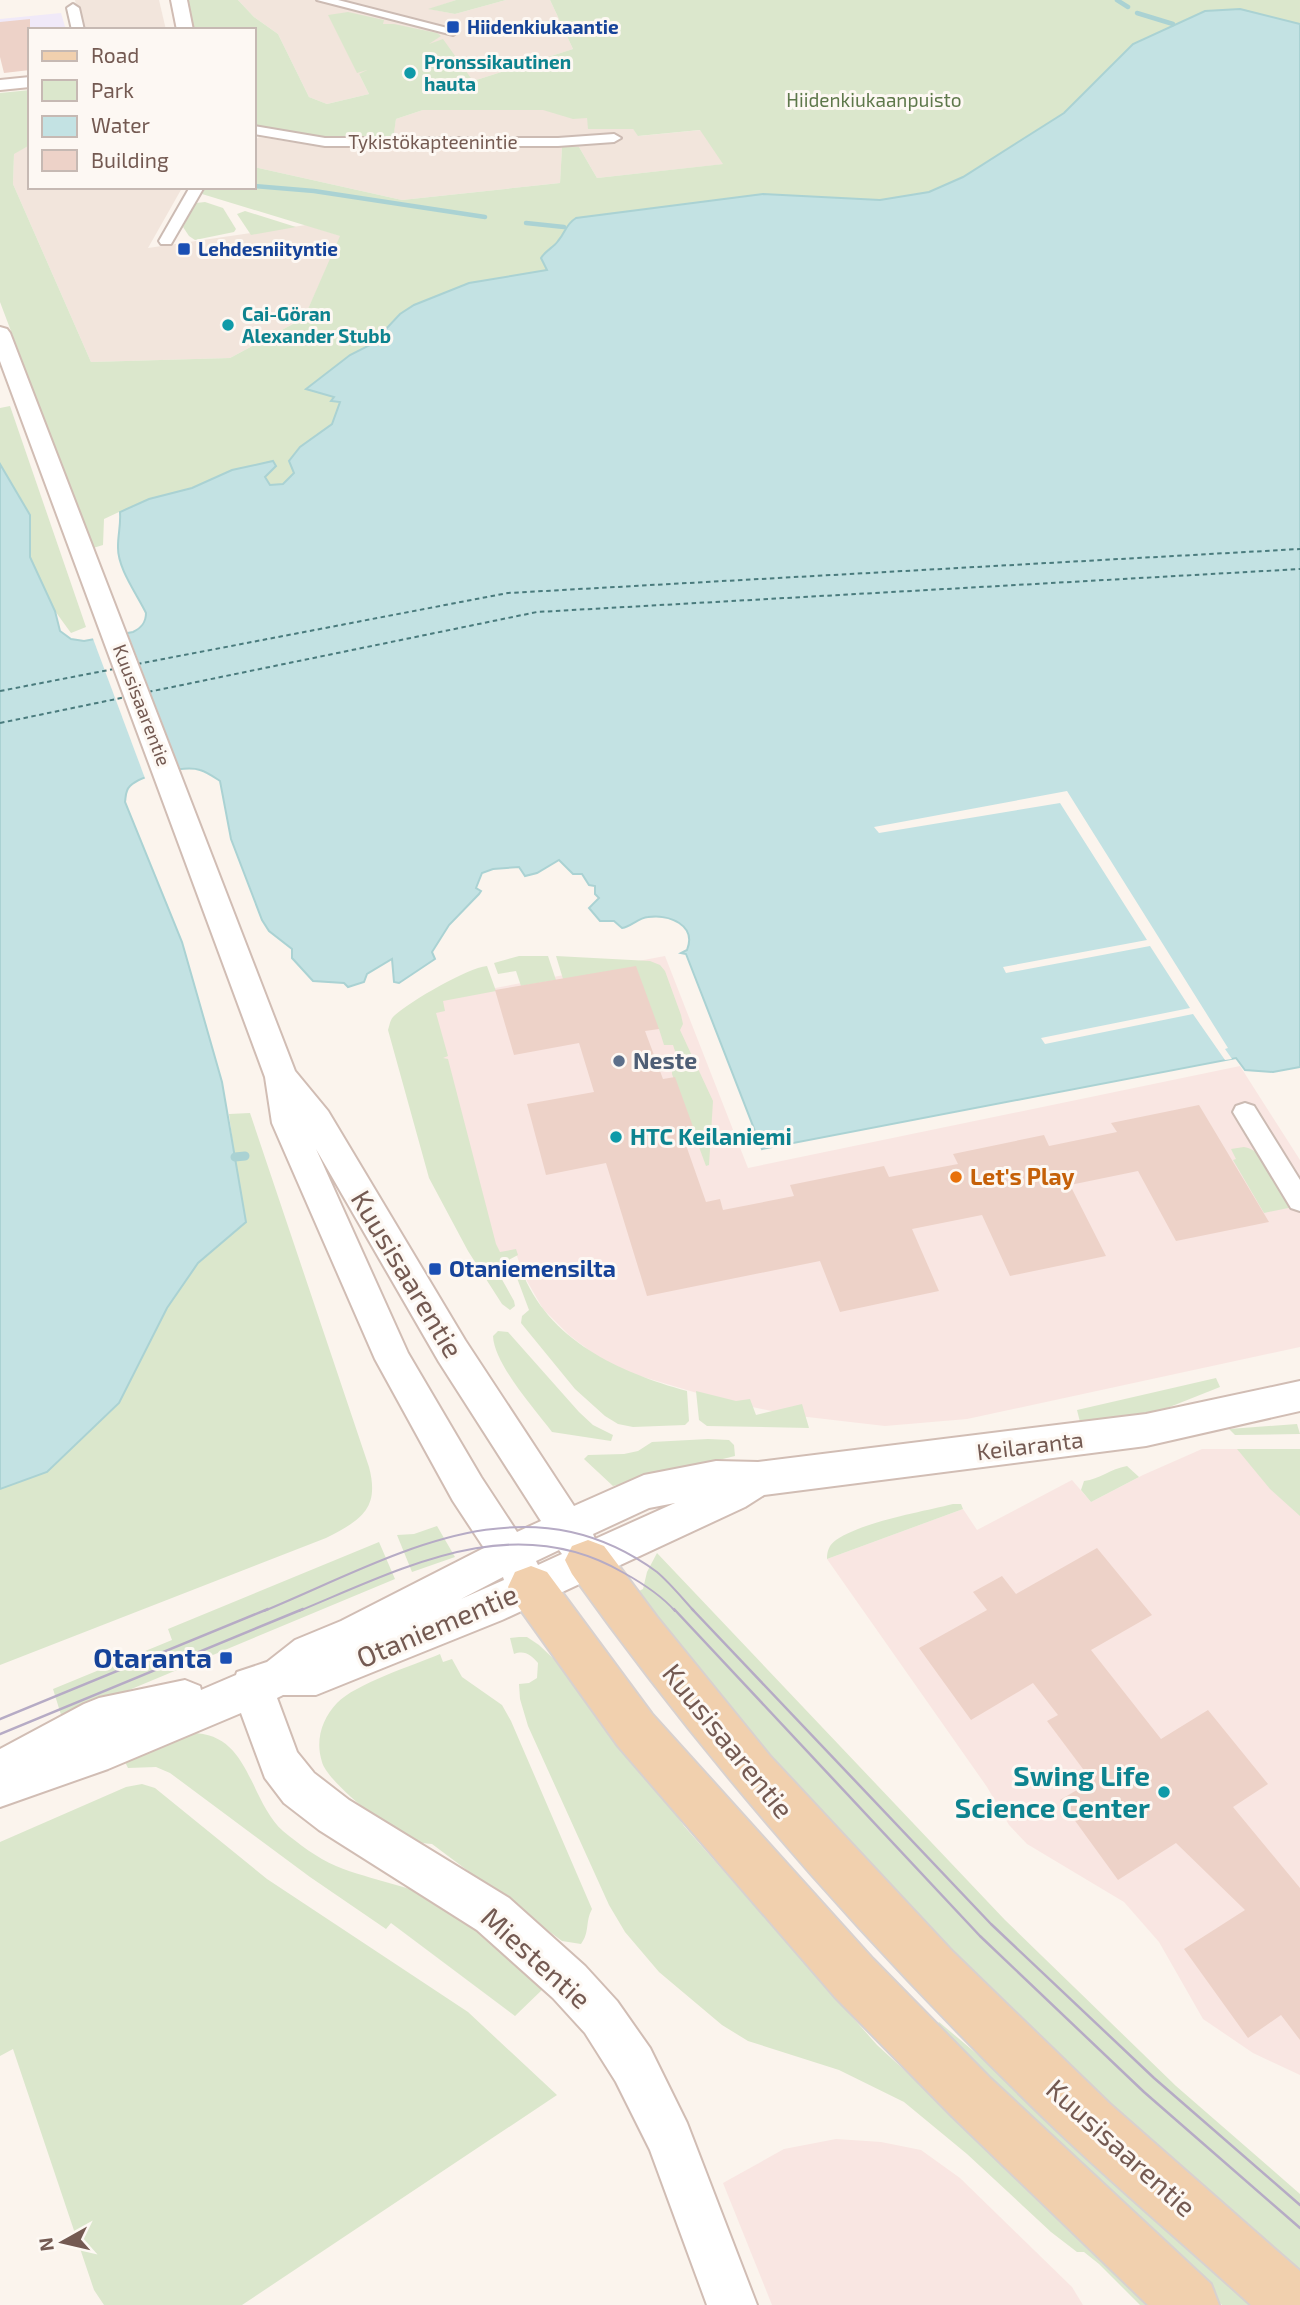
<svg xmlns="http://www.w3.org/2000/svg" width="1300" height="2305" font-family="'Exo 2',sans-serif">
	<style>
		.residential { fill: #f2e5dc }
		.commercial { fill: #f9e6e2 }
		.education { fill: #f0e9f8 }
		.green { fill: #dbe7cc }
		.water { fill: #c3e2e3; stroke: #aad2d3; stroke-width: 2 }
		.pier { fill: #fbf4ed }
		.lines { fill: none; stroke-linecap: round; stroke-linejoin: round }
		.stream-far1 { stroke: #aad2d3; stroke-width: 4.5 }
		.stream { stroke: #aad2d3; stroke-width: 9 }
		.ferry { stroke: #4a7b7d; stroke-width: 2; stroke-dasharray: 4.5 3.5; stroke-linecap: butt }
		.building { fill: #edd2c8 }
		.street-casing { stroke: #ccbbb3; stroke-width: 4 }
		.secondary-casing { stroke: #d1bdb4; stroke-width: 4 }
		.primary-casing { stroke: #d8d1cf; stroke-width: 4 }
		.street { fill: #fff; fill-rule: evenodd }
		.secondary { fill: #fff; fill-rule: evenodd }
		.primary { fill: #f1d0ae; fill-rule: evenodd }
		.tram-far1 { stroke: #b6abc5; stroke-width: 2 }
		.tram { stroke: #b6abc5; stroke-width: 2.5 }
		.transit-dot { fill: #1a4fb4; stroke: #fdf8f3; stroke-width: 2.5 }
		.culture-dot { fill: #0f9aa8; stroke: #fdf8f3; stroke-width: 2.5 }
		.service-dot { fill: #5c6f8a; stroke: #fdf8f3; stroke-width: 2.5 }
		.food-dot { fill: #e8710a; stroke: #fdf8f3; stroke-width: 2.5 }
		.labels { text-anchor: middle; stroke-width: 6; stroke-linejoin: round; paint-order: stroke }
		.far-transit-label { font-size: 19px; font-weight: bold; fill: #164399; stroke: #fdf8f3; text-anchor: start }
		.far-culture-label { font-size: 19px; font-weight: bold; fill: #0d838f; stroke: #fdf8f3; text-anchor: start }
		.far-park-label { font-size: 19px; fill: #5e784b; stroke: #fdf8f3 }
		.far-street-label { font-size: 19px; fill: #745a52; stroke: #fdf8f3 }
		.service-label { font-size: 23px; font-weight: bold; fill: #4e5e75; stroke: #fdf8f3; text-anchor: start }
		.culture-label { font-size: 23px; font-weight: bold; fill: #0d838f; stroke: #fdf8f3; text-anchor: start }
		.food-label { font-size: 23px; font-weight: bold; fill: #c56008; stroke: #fdf8f3; text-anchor: start }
		.transit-label { font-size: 23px; font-weight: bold; fill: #164399; stroke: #fdf8f3; text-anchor: start }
		.street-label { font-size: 23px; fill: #745a52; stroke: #fdf8f3 }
		.near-street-label { font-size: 28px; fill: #745a52; stroke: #fdf8f3 }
		.near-transit-label { font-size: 28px; font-weight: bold; fill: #164399; stroke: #fdf8f3; text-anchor: end }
		.near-culture-label { font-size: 28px; font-weight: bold; fill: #0d838f; stroke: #fdf8f3; text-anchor: end }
	</style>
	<rect width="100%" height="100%" fill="#fbf4ed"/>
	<g class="residential">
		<path d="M75,0h84l7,30h-85z"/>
		<path d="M238,0h218l-26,9 25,5 51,-14h44l23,49 -100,32 -114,-7 10,20 -42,10 -18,-7 -31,-63 -24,-17z"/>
		<path d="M423,110h163l3,19h44l6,7 62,-6 23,34 -127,14 -18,-31h-17l-2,36 -158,17 -148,-33v-26l5,-4 64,10 68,2 5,-30z"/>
		<path d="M30,145v42l152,1 -34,60 158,-23 35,11 -37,82 -74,40 -139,4 -78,-178 1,-31z"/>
	</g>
	<g class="commercial">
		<path d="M665,956l83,212 492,-102 60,94v187l-333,72 -82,7 -95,-11 -66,-14 -91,-27 -34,-16 -30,-23 -26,-26 -20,-35 -8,-24 -24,5 -65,-254z"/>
		<path d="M1202,1449h98v626l-47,-22 -50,-34 -44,-77 -35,-40 -97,-58 -18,-19 -22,-38 -160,-228 136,-50 14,21 95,-50 19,22 52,-27z"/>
		<path d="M836,2139l45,3 40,8 39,28 112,109 11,18h-311l-49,-122 61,-34z"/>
	</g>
	<path class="education" d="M61,13l5,17h-36l-30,10v-21z"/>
	<g class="green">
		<path d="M185,0h53l16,17 24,17 31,63 18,7 42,-10 -10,-20 8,-4 -10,3 -29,-58 20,-3 36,8 -1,4h11l43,9 4,3 -12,8 14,-5 30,42 100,-32 -23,-49h750v28l-324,154 -412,99 -257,107 27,9 -3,3 9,1 -8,23 -32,23 -4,26 -13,12 -166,62 5,-20 -3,-15 -15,7 -1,26 -10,3 -93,-246v-209l30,-3v55l-16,9 -1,30 78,178 139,-4 74,-40 36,-82 -138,-42 4,-7h48v-20l148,33 158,-17 2,-36h17l18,31 126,-14 -23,-34 -62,6 -5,-7h-45l-1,-11 -14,1 -30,-9h-120l-27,9 -3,21 -75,-1 -56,-11 -8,-3v-95h-63z"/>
		<path d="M456,0h50l-51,14 -27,-5z"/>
		<path d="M205,202l18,6 13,21 -2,3 -39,8 -6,-4 -6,-9 13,-24z"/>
		<path d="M245,211l51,16 -45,8 -14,-21z"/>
		<path d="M10,406l76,221 -15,6 -16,-22 -25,-54v-42l-30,-50v-57z"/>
		<path d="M182,942l40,140 12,71 -5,-39 21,-1 119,354c11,42 -8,53 -43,71l-326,127v-277l34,-356z"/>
		<path d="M519,956h29l8,24 -35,6 -5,-15 -18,3 -4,-11z"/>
		<path d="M556,956l94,5 10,4 5,6 16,44 2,9 -3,6 33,71 -4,64 -3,1 -34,-92v-5l7,-6 -6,-18h-9l-5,-16 -96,-50z"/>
		<path d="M487,966l9,25 -53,10 2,10 -9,2 12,43 -5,2 5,1 48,185 4,8 16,-3 2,6 -23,12 19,34 1,5 -5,4 -8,-6 -34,-53 -39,-73 -41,-148c2,-6 2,-11 7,-15 16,-14 72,-47 92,-49z"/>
		<path d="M1244,1147c24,4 37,41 49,60l-29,6 -31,-53 3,-1 -5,-10z"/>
		<path d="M520,1266c25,73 98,106 167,125l2,30 -4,4 -52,2 -15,-3 -13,-8 -30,-27 -54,-66 1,-7 7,-6 -15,-40z"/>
		<path d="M498,1331l10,1 71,80 14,13 20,10 -2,6 -59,-9c-17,-23 -58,-68 -59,-96z"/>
		<path d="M1216,1378l4,9 -68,27 -72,8 -3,-12z"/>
		<path d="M696,1391l40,10 14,-2 6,16 46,-11 7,24 -102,-2 -8,-6z"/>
		<path d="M1297,1424l3,10 -65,1 -6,-6z"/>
		<path d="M708,1439l21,1 5,5 1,11 -122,30 -29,-27 4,-4 36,-1 14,-3 14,-9z"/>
		<path d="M1237,1449h63v67l-30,-27z"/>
		<path d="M1127,1466l12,11 -48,25 -10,-12 3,-9c16,-2 26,-12 43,-15z"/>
		<path d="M953,1504h8l2,5 -136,50c0,-8 2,-14 9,-19 26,-18 85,-28 117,-36z"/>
		<path d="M437,1526l18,31 -43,15 -15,-37 17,-1z"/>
		<path d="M379,1542l16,37 -333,139 -9,-29 119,-49 -4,-11z"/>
		<path d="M657,1553l348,367 171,166 124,108v85l-130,-114 -309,-300 -216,-251 1,-14 -6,-2 -1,-7 4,-2 4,-17z"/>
		<path d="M519,1637h8l12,8 53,50 92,131 193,219 283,260h-20l-41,-41 -15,-12h-7l-26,-20 -84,-78 -63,-52 -65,-32 -91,-29 -26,-16 -63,-53 -34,-40 -16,-27 -81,-179 -8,-27 -1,-15 10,-1 8,-5 1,-15c-7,-8 -13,-13 -24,-9l-4,-16z"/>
		<path d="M440,1654l3,8 9,-3 10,18 40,28 9,16 81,188c-7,13 -2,23 -11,35l-19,-3 -130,-97c-7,-1 -16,-1 -22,-4 -20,-9 -82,-57 -88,-78 -7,-22 0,-43 15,-59 18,-19 77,-38 103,-49z"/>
		<path d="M190,1733c60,-1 58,66 93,98 16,13 34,27 53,35 36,15 76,19 110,39 36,21 68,55 99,82l-30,29 -124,-93 -5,6 -76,-52 -140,-104 -14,-6 -28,1 -4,-8z"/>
		<path d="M142,1784l13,4 112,91 201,133 89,83 -315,210h-138l-10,-15 -81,-241 -13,7v-214l126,-55z"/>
		<path d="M939,2022l114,96 206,187h-37l-290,-274z"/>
	</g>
	<path class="water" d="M1240,9l60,15v1043l-27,5 -28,-2 -9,-12 -474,91 -76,-195 -5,-1 6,-3c10,-25 -18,-36 -39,-33 -10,1 -16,9 -26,11l-8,-7h-14l-11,-13 10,-10 -4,-4v-8l-6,-1 -7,-11h-9l-14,-14 -22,13 -12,3 -6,-9 -26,2 -11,4 -6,15 5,3 -2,3 -30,31 -17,27 3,7 -36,24 -5,-1 -2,-23 -25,15 -3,8 -16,5 -4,-4 -31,-2 -21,-23v-9l-23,-18 -7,-11 -31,-81 -11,-58c-6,-4 -13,-9 -20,-11 -14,-5 -59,5 -70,16 -5,5 -4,10 -5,16l57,140 40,140 24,140 -48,41 -31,45 -48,95 -72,69 -47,17v-1025l30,51v42l25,54 5,20 11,8 13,2 49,-9c8,-4 13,-9 13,-19 -9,-19 -29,-45 -28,-67 0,-12 3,-21 2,-34l29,-13 43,-11 40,-18 41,-9 3,5 -11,11 5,8 13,-1 11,-11 -5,-12 11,-14 32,-23 8,-22 -9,-1 3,-4 -28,-8 44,-34 22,-11 28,-30 14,-9 55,-22 78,-13 -6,-12c5,-8 12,-10 17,-17 8,-9 7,-16 18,-23l187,-24 117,6 49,-8 34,-15 101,-64 69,-69 72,-33z"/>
	<g class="pier">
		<path d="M126,629l55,143 -35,9 -54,-145z"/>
		<path d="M1067,791l161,257 -3,1 7,10 -7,1 -32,-46 -148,30 -4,-6 149,-30 -40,-62 -144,27 -3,-6 144,-27 -87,-137 -181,30 -5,-6z"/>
	</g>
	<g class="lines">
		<g class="stream-far1">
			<path d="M1117,0l11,7"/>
			<path d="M1137,13l36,11"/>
			<path d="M254,186l60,5 171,26"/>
			<path d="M526,223l38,4"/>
		</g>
		<path class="stream" d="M235,1157l10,-1"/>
		<g class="ferry">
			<path d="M137,664l371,-71 792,-44"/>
			<path d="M0,691l114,-22"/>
			<path d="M148,692l389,-80 763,-43"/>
			<path d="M0,723l126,-26"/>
		</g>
	</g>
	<g class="building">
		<path d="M30,19v51l-26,3 -4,-16v-35z"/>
		<path d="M636,966l23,63 -14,2 18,48 12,-2 25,69 -13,2 19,54 14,-3 3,11 71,-14 -4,-11 94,-19 5,11 69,-13 -5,-10 91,-19 5,11 68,-14 -6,-9 88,-18 70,117 -93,19 -38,-70 -68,14 36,71 -96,20 -28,-61 -70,14 27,62 -99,21 -20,-51 -173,35 -41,-133 -60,12 -19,-71 67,-12 -15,-49 -65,12 -19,-65z"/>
		<path d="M1097,1548l55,67 -61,35 70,89 47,-29 60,74 -35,23 67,81v152l-19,-25 -33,23 -64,-89 61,-39 -69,-67 -58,37 -58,-80 32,-19 -45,-60 11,-6 -25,-32 -62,37 -52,-72 68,-38 -14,-18 29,-16 14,18z"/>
	</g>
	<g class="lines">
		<g class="street-casing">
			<g id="street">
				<path d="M317,0h21l121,31 -6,4z"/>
				<path d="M73,4l6,4 5,22h-12l-5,-22z"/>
				<path d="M254,126l71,12h233l56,-4 7,4 -7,4 -56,4h-233l-71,-12z"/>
				<path d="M190,187h14l-33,57h-10l-2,-3z"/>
				<path d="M1245,1103l9,3 46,74v31l-9,-3 -58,-96 3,-6z"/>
			</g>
		</g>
		<g class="secondary-casing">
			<g id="secondary">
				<path d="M171,0h16l6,30h-16z"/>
				<path d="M30,77v10l-30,3v-10z"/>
				<path d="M0,327l7,2 3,4 285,738 33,40 137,229 109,166 70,-31 72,-14 42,1 388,-48 154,-33v30l-154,35 -382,49 -19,12 -243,113 -186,75h-33l-6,3 20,54 17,21 35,27 160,98 76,68 32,35 33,47 37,75 70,182h-50l-57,-155 -34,-68 -31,-49 -32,-35 -76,-68 -158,-100 -35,-27 -19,-25 -24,-65 -133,56 -108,38v-58l84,-45 15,-6 86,-18 15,6 1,4 35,-15 1,-3 30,-10 28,-22 46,-19 143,-73 -31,-47 -78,-142 -103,-236 -7,-46 -265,-716zM316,1149l123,213 102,159 -24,11 -36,-55 -73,-124zM675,1503l-80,36 -2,-5 56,-26zM559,1550l3,4 -24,11 -2,-4zM503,1577l1,3 -43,19z"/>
			</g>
		</g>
		<g class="primary-casing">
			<g id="primary">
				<path d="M588,1540l16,6 53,71 113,139 183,196 157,152 190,167v34h-49c-69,-63 -141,-123 -208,-188 -173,-168 -331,-347 -471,-543l-7,-14 7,-14z"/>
				<path d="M531,1566l16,6 105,142 221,245 117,119 221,206 8,21h-71l-196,-189 -117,-119 -217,-251 -103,-144 -7,-15 7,-15z"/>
			</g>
		</g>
		<use href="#street" class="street"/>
		<use href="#secondary" class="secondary"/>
		<use href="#primary" class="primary"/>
		<g class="tram-far1">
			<path d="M264,1611c130,-54 260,-136 393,-39 13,11 25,26 37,39"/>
			<path d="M299,1611c104,-43 215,-103 325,-38 18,10 37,22 51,38"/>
		</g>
		<g class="tram">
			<path d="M674,1609l306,327 164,156 156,136"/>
			<path d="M692,1609l299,315 163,154 146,127"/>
			<path d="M0,1719l268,-110"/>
			<path d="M0,1734l303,-125"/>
		</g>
	</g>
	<g class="transit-dot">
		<rect x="446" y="20" width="14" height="14" rx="3.5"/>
		<rect x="177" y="242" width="14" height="14" rx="3.5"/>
		<rect x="428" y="1262" width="14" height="14" rx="3.5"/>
		<rect x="219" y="1651" width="14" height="14" rx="3.5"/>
	</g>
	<g class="culture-dot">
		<circle cx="410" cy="73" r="7"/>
		<circle cx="228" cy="325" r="7"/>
		<circle cx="616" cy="1137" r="7"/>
		<circle cx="1164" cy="1792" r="7"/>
	</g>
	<circle class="service-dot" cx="619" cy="1061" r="7"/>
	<circle class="food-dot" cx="956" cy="1177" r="7"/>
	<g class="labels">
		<g class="far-transit-label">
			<text x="467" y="34">Hiidenkiukaantie</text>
			<text x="198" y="256">Lehdesniityntie</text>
		</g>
		<g class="far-culture-label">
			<text x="424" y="69">Pronssikautinen<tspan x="424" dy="22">hauta</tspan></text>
			<text x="242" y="321">Cai-Göran<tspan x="242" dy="22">Alexander Stubb</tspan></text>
		</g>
		<g class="far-park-label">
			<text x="874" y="107">Hiidenkiukaanpuisto</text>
		</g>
		<g class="far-street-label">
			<text x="433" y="149">Tykistökapteenintie</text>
			<text transform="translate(142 705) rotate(69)" y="7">Kuusisaarentie</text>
		</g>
		<g class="service-label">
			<text x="633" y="1069">Neste</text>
		</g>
		<g class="culture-label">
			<text x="630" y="1145">HTC Keilaniemi</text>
		</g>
		<g class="food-label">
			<text x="970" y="1185">Let's Play</text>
		</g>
		<g class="transit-label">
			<text x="449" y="1277">Otaniemensilta</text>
		</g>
		<g class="street-label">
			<text transform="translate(1030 1446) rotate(-7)" y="8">Keilaranta</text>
		</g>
		<g class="near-street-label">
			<text transform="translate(407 1274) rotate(59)" y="10">Kuusisaarentie</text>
			<text transform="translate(437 1626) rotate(-23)" y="10">Otaniementie</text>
			<text transform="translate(728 1741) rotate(51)" y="10">Kuusisaarentie</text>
			<text transform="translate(536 1958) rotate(42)" y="10">Miestentie</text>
			<text transform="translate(1121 2148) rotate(42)" y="10">Kuusisaarentie</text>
		</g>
		<g class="near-transit-label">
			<text x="212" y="1668">Otaranta</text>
		</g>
		<g class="near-culture-label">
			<text x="1150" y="1786">Swing Life<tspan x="1150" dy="32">Science Center</tspan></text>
		</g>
	</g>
	<rect x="28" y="28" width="228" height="161" fill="#fdf8f3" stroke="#c6b9b3" stroke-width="2"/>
	<rect x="42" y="51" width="35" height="10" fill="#f1d0ae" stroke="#c6b9b3" stroke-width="2"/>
	<text x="91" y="63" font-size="21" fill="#745a52">Road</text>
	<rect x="42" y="80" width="35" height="21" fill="#dbe7cc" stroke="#c6b9b3" stroke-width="2"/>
	<text x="91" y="98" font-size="21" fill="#745a52">Park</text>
	<rect x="42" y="116" width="35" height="21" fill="#c3e2e3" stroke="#c6b9b3" stroke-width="2"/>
	<text x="91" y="133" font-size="21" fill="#745a52">Water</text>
	<rect x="42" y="150" width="35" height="21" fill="#edd2c8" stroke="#c6b9b3" stroke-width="2"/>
	<text x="91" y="168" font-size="21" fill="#745a52">Building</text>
	<g transform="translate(63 2242) rotate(262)" stroke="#fdf8f3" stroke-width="5" paint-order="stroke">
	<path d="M0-5L12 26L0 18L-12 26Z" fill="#745a52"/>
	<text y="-10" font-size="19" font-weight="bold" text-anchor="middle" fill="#745a52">N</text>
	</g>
</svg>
